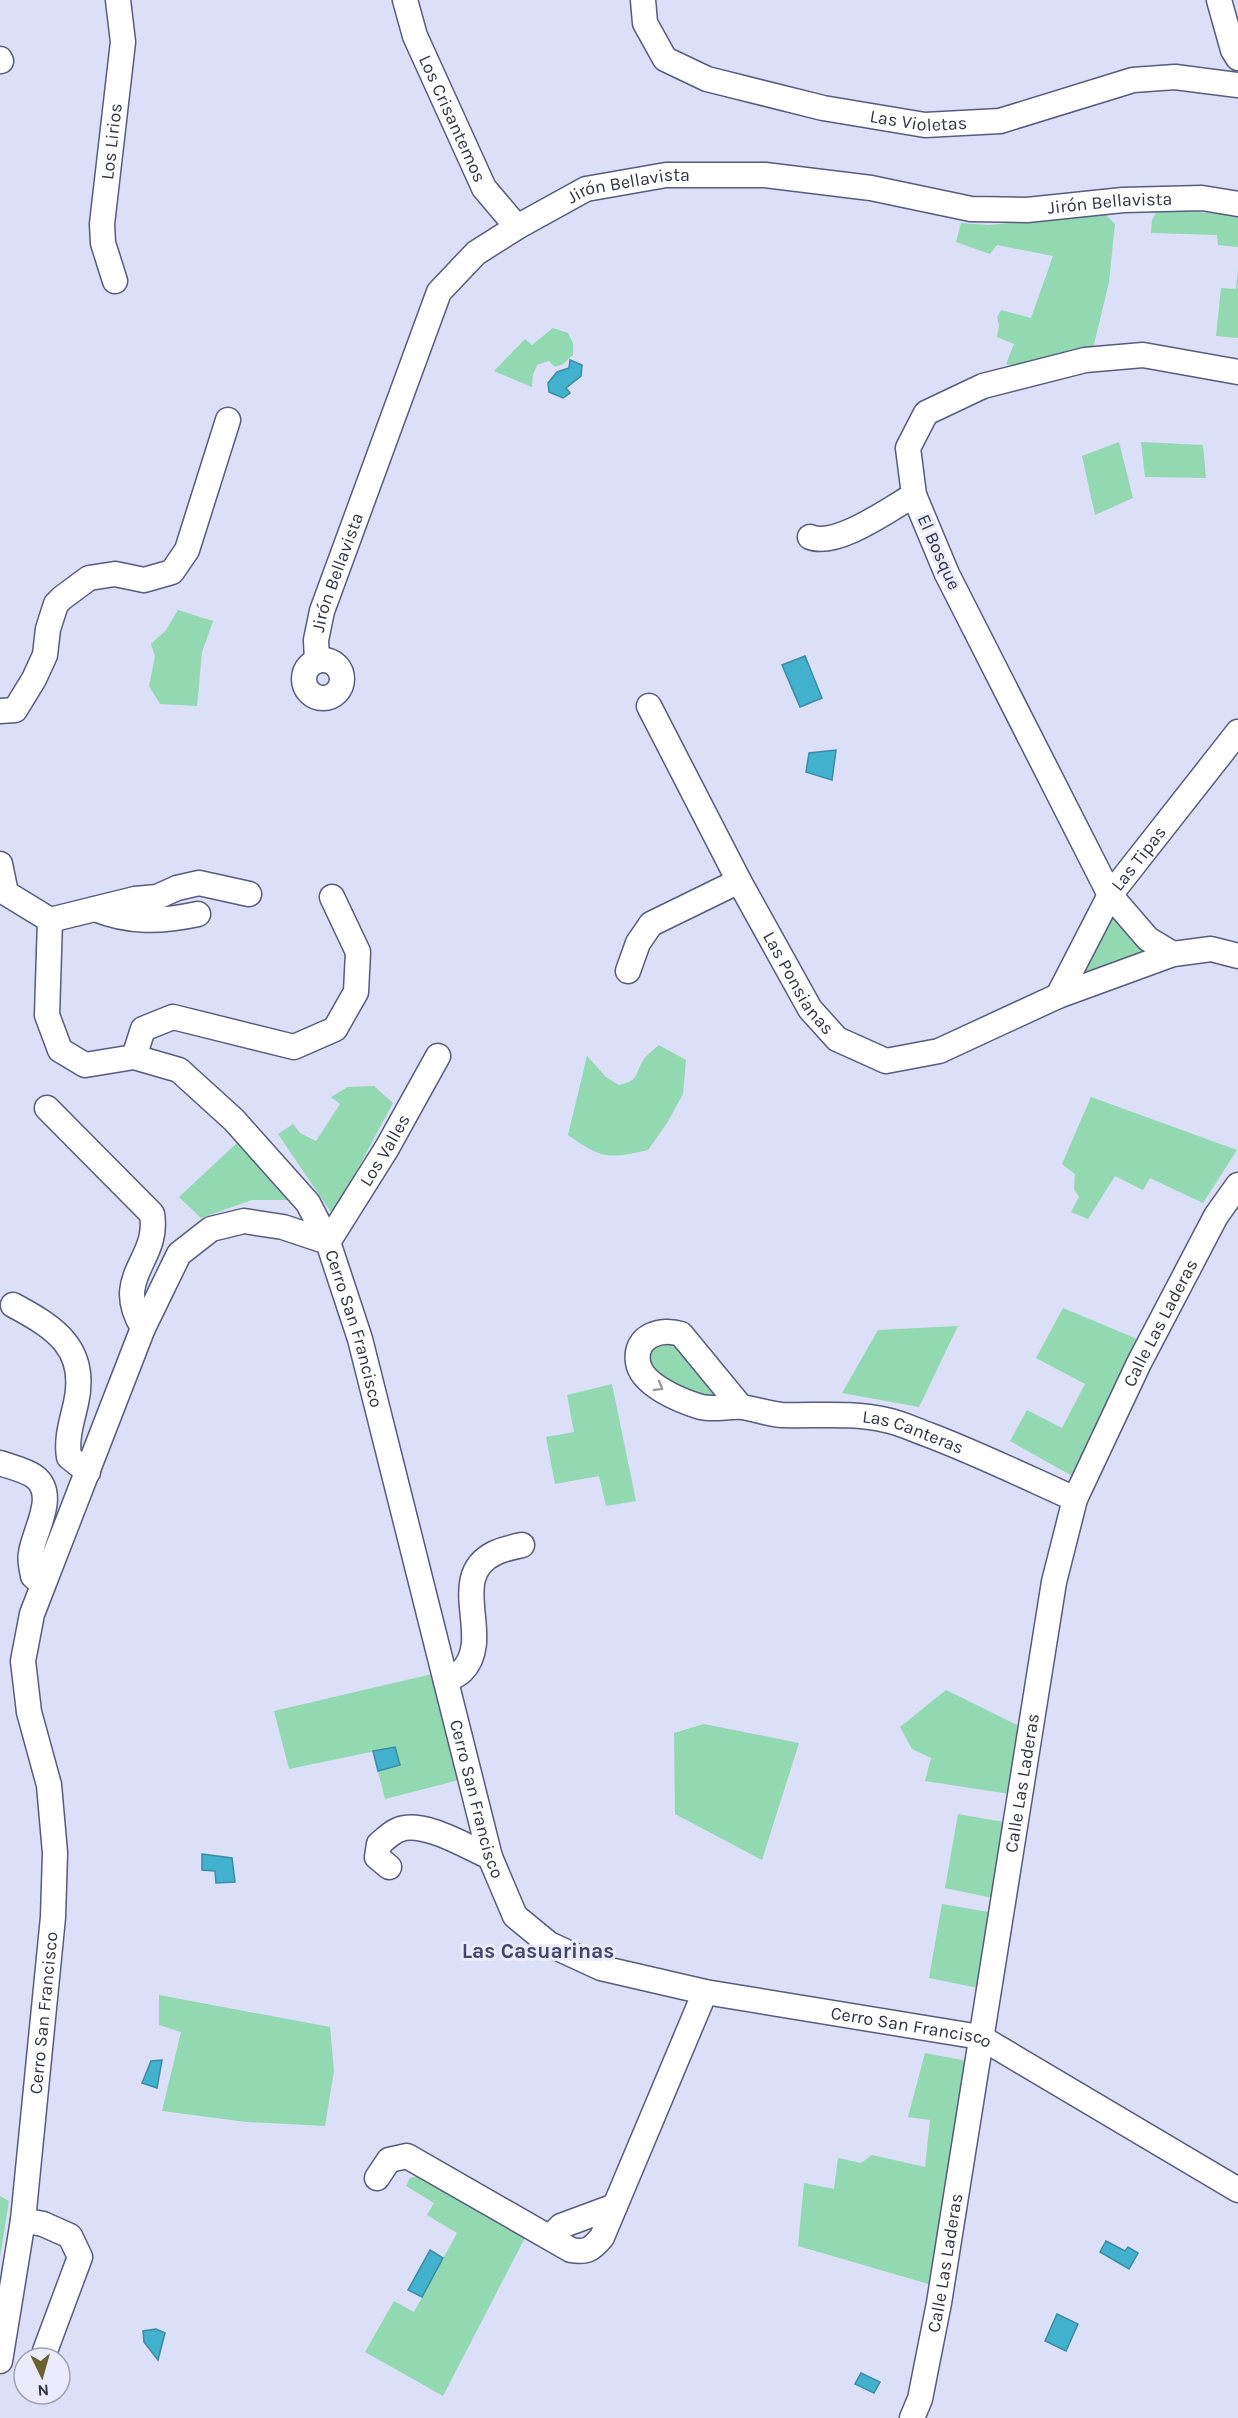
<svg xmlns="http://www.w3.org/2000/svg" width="1238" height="2418" font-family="Karla,sans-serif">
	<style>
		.green { fill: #92d8b0 }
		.water { fill: #41b1ce; stroke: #3c8ba4; stroke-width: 1.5 }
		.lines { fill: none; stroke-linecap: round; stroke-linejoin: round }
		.minor-casing { stroke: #565b7f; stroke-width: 27 }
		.minor { stroke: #fff; stroke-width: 24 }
		.oneway { stroke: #9899a1 }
		.labels { text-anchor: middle; stroke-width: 6; stroke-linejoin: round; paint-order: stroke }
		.street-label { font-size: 18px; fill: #313343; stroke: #eaecfe }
		.quarter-label { font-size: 21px; font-weight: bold; fill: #424668; stroke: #eaecfe }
	</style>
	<rect width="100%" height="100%" fill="#dbdff8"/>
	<g class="green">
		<path d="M1178,210l60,6v31l-20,-2 -1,-10 -66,-2 1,-13 4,-7z"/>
		<path d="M1105,214l10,10 -6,58 -17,71 -67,14 -19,-3 8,-20 -17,-7 2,-12 -2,-8 4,-7 30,8 22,-62 -56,-11 -7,9 -34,-12 5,-19 27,2z"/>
		<path d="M1238,270v68l-22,-2 5,-48 15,1z"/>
		<path d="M553,328l15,5 5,10v12l-10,9 -8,3 -6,-6 -12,4 -4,9 -1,13 -38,-16 31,-32 7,6z"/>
		<path d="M1119,442l14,56 -38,17 -13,-59z"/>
		<path d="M1141,442l62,3 3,33 -61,-1z"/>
		<path d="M178,610l35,11 -11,31 -5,54 -37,-2 -11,-18 6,-30 -4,-12 15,-14z"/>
		<path d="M1110,895l63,59 -115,42z"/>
		<path d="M659,1045l27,15 -3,34 -16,29 -19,27c-40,9 -46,9 -80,-15l19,-79 19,21 13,8c22,-5 15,-11 25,-26 4,-5 10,-10 15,-14z"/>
		<path d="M374,1086l19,17 -60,112 -55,-81 15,-10 7,9 16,8 24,-37 -9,-7 17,-10z"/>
		<path d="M1091,1097l146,53 -34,53 -53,-25 -7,12 -28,-14 -27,43 -17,-7 8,-15 -5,-8 1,-15 -13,-10z"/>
		<path d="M238,1142l55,58h-41l-51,18 -22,-21z"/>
		<path d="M1063,1308l79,33 -68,136 -64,-36 17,-31 35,18 23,-44 -49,-26z"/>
		<path d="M958,1326l-39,81 -77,-14 36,-63z"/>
		<path d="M668,1330l73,77 -90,-24 -12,-34z"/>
		<path d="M612,1384l24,117 -30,5 -7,-30 -44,8 -9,-47 28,-5 -7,-37z"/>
		<path d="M432,1674l27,106 -74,19 -7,-28 22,-7 -5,-17 -106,22 -15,-58z"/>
		<path d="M946,1690l75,37 -11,67 -85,-13 6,-23 -19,-9 -12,-22z"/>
		<path d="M704,1724l95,19 -37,117 -87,-46 -1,-81z"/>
		<path d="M958,1814l57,10 -13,76 -57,-12z"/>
		<path d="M942,1904l58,10 -12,76 -59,-12z"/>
		<path d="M159,1995l171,32 4,44 -9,55 -78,-4 -85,-11 19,-79 -22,-7z"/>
		<path d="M925,2053l42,8 -35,224 -134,-39 6,-63 30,6 4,-31 23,5 11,-8 53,12 5,-47 -22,-3z"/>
		<path d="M423,2174l105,58 -85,164 -78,-44 29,-51 20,11 43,-79 -30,-18 7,-12 -28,-17 4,-8z"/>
		<path d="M0,2196l9,5 -9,56z"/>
	</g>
	<g class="water">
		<path d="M570,360l12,5 -1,11 -15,12 4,5 -7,5 -14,-6 -1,-9 9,-11 12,-4z"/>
		<path d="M805,656l17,42 -22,9 -18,-42z"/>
		<path d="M836,750l-4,30 -26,-8 3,-19z"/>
		<path d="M395,1747l5,18 -22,6 -5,-20z"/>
		<path d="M202,1854l30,4 3,24 -19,1 -1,-12 -13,-1z"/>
		<path d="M162,2060l-5,28 -15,-5 9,-22z"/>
		<path d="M1106,2241l19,10 3,-4 10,6 -9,16 -29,-17z"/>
		<path d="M430,2250l13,8 -21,39 -14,-7z"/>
		<path d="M1057,2314l21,10 -12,27 -21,-10z"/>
		<path d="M156,2329l9,4 -7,27 -14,-18 -1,-11z"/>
		<path d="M861,2373l19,9 -6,11 -19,-9z"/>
	</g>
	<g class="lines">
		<g class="minor-casing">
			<g id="minor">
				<path id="s1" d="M405,0l10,36 69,152 33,39"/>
				<path id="s2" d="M643,0l2,23 20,36 42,20 116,29 102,17 75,-4 133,-41 42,-3 63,8"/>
				<path d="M1219,0l14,50 5,8"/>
				<path d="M0,59l1,2"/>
				<path id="s3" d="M115,281l-12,-38 -1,-19 21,-182 -5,-42"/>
				<path d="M810,537c26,11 80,-28 104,-42"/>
				<circle cx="323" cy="679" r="19"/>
				<path id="s4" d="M317,661l-1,-21 6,-29 117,-319 37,-39 41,-26 69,-38 80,-14h99l106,13 100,21 56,1 96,-10 79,-2 36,6"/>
				<path id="s5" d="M649,706l90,175 71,128 27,30 49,22 53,-10 119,-55 115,-42 38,-5 27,7"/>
				<path d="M0,711l15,-1 19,-31 11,-24 3,-26 8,-25 6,-6 27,-20 26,-4 29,6 28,-8 15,-22 41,-130"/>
				<path d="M0,864l6,29 44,27 85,-21 22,-2 20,-9 22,-5 50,11"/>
				<path d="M95,909c34,14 66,13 103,5"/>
				<path id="s6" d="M50,920l-3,95 13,35 25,15 49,-8 45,13 55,50 74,83 20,39 32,97 130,518 25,59 34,28 52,24 104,24 275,45 258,153"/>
				<path d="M1173,954l-25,-15 -38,-44 -163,-321 -33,-79 -6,-47 18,-35 57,-27 102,-26 58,-5 95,17"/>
				<path d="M628,971l10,-28 13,-19 88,-43"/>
				<path id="s7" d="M1058,996l52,-101 128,-163"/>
				<path d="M134,1057l9,-28 30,-12 121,30 41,-18 21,-37 2,-40 -26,-55"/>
				<path d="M47,1108l105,106c8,47 -41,62 -9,114"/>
				<path id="s8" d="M328,1242l59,-94 51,-92"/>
				<path d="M13,1305c43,23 75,44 63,98 -4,18 -10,35 -7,54l19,15"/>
				<path id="s9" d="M741,1407l-60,-73c-19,-6 -47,1 -43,28 3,23 43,39 63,45 13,3 28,-1 41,0 13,2 27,7 40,8 35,1 69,-3 104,5 15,3 29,10 43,15 50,19 97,42 146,64"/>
				<path d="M0,1463c11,4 26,7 35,14 23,18 -1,54 -4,76 -2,7 1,16 2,23l9,8"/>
				<path d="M446,1681c5,-3 12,-6 16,-10 33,-33 -17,-94 33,-118 8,-4 18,-6 27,-8"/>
				<path d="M389,1867l-12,-10 2,-13c6,-5 12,-11 19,-14 24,-11 69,17 92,27"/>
				<path d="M377,2178l12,-18 18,-4 164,94c16,3 21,-1 31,-13l103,-245"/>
				<path d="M23,2220l20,4 27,12 10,21 -35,94"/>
				<path d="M556,2240v-9l5,-5 54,-20"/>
				<path id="s10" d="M0,2361l23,-141 30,-303 2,-64 -6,-68 -20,-73 -6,-51 9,-47 111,-286 36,-74 32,-25 33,-8 39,6 45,15"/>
				<path id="s11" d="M912,2418l8,-19 19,-96 115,-721 21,-83 64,-136 77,-147 22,-31"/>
			</g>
		</g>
		<use href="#minor" class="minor"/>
	</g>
	<defs><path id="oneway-chevron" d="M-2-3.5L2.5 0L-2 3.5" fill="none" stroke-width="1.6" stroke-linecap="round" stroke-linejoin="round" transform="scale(1.5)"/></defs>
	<use class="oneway" href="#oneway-chevron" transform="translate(659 1387) rotate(30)"/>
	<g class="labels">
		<g class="street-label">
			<text dy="6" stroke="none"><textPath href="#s1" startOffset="128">Los Crisantemos</textPath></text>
			<text dy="6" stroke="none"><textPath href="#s2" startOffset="327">Las Violetas</textPath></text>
			<text dy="6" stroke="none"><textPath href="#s3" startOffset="142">Los Lirios</textPath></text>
			<text dy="6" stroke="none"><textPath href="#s4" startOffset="614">Jirón Bellavista</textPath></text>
			<text dy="6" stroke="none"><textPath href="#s4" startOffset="1100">Jirón Bellavista</textPath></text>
			<text transform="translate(939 552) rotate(66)" y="6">El Bosque</text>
			<text dy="6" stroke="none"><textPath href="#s4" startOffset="92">Jirón Bellavista</textPath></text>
			<text dy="6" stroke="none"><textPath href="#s7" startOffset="160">Las Tipas</textPath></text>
			<text dy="6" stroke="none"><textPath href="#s5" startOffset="315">Las Ponsianas</textPath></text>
			<text dy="6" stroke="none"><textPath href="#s8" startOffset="108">Los Valles</textPath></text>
			<text dy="6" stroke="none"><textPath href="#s11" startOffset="1130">Calle Las Laderas</textPath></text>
			<text dy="6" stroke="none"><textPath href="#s6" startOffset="578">Cerro San Francisco</textPath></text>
			<text dy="6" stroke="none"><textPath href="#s9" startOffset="453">Las Canteras</textPath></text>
			<text dy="6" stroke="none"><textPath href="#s11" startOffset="645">Calle Las Laderas</textPath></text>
			<text dy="6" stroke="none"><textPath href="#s6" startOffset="1064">Cerro San Francisco</textPath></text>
			<text dy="6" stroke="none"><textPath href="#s10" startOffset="351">Cerro San Francisco</textPath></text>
			<text dy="6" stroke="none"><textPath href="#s6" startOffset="1605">Cerro San Francisco</textPath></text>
			<text dy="6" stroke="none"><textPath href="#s11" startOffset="159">Calle Las Laderas</textPath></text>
		</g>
		<g class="quarter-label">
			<text x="538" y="1958">Las Casuarinas</text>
		</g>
	</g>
	<g transform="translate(42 2376) rotate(175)"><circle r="28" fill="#eaecfe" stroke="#a0a2b3" stroke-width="1.5"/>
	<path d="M0-4.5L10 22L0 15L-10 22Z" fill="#6b612e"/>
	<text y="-9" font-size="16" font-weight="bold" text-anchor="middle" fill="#313343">N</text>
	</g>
</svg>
